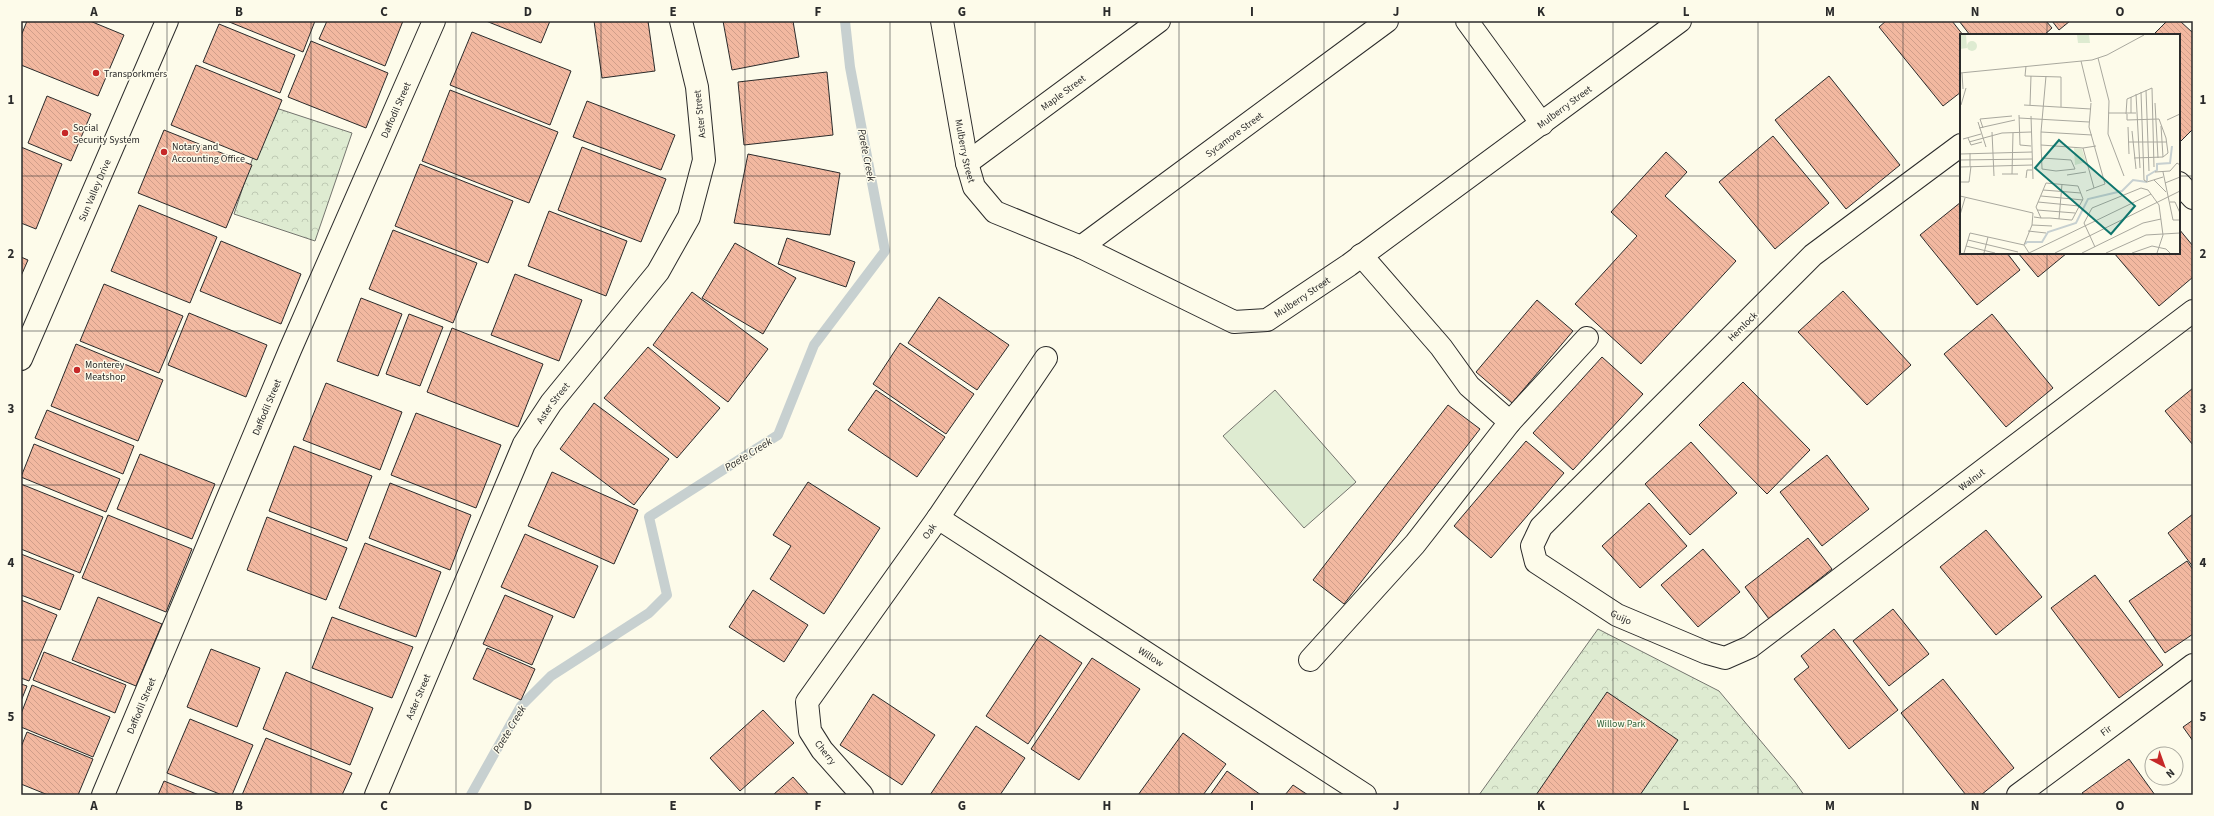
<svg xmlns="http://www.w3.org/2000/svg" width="2214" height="816" font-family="'Source Sans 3',sans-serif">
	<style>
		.forest { fill: url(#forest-crowns); stroke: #74746e }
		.pitch { fill: #deebd1; stroke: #74746e }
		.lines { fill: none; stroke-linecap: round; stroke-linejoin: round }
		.stream { stroke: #c7d0d0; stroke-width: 10 }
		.building { fill: url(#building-back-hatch); stroke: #2b2b2b }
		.street-casing { stroke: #2b2b2b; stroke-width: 24 }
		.street { stroke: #fdfbea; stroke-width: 22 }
		.grid { fill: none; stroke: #2b2b2b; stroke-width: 1; stroke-opacity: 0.55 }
		.poi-dot { fill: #c62828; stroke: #fdfbea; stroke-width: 1.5 }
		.labels { text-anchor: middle; stroke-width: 3; stroke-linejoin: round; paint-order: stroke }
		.poi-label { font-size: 10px; fill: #2b2b2b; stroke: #fdfbea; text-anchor: start }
		.street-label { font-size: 10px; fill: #2b2b2b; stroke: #fdfbea }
		.park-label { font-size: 10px; fill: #34623c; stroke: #fdfbea }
		.water-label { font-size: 11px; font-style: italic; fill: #2b2b2b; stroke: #fdfbea }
		.inset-river { fill: none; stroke: #c7d0d0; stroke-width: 2 }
		.inset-road { fill: none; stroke: #a9a89e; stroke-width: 1 }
		.view { fill: #0f766e; fill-opacity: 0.15; stroke: #0f766e; stroke-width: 2 }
		.inset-edge { fill: none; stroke: #2b2b2b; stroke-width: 2 }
		.neatline { fill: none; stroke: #2b2b2b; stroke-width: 1.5 }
		.grid-label { font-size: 13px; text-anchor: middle; font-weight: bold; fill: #2b2b2b }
	</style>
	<defs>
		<pattern id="forest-crowns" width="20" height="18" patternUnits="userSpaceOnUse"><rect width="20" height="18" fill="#deebd1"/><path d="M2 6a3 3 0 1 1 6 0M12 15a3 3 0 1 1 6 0" fill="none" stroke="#bfcab4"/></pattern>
		<pattern id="building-back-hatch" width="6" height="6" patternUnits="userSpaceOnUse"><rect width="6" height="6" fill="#f2b8a0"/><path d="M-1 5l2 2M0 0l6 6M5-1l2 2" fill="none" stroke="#d09e8a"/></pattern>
	</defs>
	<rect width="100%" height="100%" fill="#fdfbea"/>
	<g class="forest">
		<path d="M270,106l82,27 -37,108 -81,-27z"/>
		<path d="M1598,629l121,62 76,91 9,13h-325z"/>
	</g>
	<path class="pitch" d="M1275,390l81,92 -52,46 -81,-92z"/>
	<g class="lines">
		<path class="stream" d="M471,795l50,-89 30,-30 98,-63 18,-18 -18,-78 129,-82 36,-90 71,-94 -35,-184 -5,-46"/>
	</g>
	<g class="building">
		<path d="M27,21h63l34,14 -26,61 -77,-31v-29z"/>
		<path d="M227,21h88l-12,31z"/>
		<path d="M327,21h76l-18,45 -66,-27z"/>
		<path d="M486,21h64l-9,22z"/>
		<path d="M594,21h54l7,50 -53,7z"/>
		<path d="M723,21h70l6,36 -67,13z"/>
		<path d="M1886,21h66l11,14h-2v57l-18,14 -64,-79z"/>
		<path d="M1959,21h87l6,7 -8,7h-74z"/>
		<path d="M2052,21h18l-11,9z"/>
		<path d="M2167,21h13l13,12v96l-14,14v-108h-26z"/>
		<path d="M219,24l76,31 -15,38 -77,-31z"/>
		<path d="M472,32l99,39 -21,54 -100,-40z"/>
		<path d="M311,41l77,32 -22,55 -78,-31z"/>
		<path d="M196,65l86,35 -25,60 -86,-35z"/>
		<path d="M827,72l6,63 -89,10 -6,-63z"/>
		<path d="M1829,76l71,89 -54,44 -71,-89z"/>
		<path d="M450,90l108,42 -29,71 -107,-42z"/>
		<path d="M47,96l44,18 -20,47 -43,-18z"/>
		<path d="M587,101l88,34 -14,35 -88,-33z"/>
		<path d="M164,130l88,35 -26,63 -88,-35z"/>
		<path d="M1773,136l56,67 -54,46 -56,-67z"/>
		<path d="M21,147l41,17 -26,65 -15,-6z"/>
		<path d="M582,147l84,32 -25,63 -83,-32z"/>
		<path d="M1666,152l21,20 -22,24 71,65 -95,103 -66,-60 62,-68 -26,-24z"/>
		<path d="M748,154l92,19 -10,62 -96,-12z"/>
		<path d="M420,164l93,37 -25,62 -93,-37z"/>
		<path d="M1961,202v51h46l13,17 -43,35 -57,-70z"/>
		<path d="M139,205l78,32 -27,66 -79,-32z"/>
		<path d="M549,211l78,30 -21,55 -78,-30z"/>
		<path d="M2179,229l14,17v31l-34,29 -45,-53h65z"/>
		<path d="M393,230l84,33 -24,60 -84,-34z"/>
		<path d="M787,238l68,24 -9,25 -68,-23z"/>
		<path d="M221,241l80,33 -20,50 -81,-33z"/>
		<path d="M735,243l61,35 -33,56 -61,-36z"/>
		<path d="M2018,253h49l-29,24z"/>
		<path d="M21,257l7,3 -7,16z"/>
		<path d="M515,274l67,26 -23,61 -68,-26z"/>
		<path d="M104,284l79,32 -24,57 -79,-32z"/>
		<path d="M1843,291l68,74 -44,40 -69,-73z"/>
		<path d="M692,292l76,57 -40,53 -75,-57z"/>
		<path d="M939,297l70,48 -32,45 -69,-47z"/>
		<path d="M361,298l41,16 -24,62 -41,-15z"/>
		<path d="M1537,300l36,31 -61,72 -36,-31z"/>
		<path d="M189,313l78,32 -21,52 -78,-32z"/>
		<path d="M409,314l34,13 -23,59 -34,-12z"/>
		<path d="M1992,314l61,74 -47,39 -62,-73z"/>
		<path d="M452,328l91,36 -25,63 -91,-35z"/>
		<path d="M900,343l74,51 -28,40 -73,-50z"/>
		<path d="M76,344l87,36 -25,61 -87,-35z"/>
		<path d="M648,347l72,61 -43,50 -73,-60z"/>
		<path d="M1602,357l41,37 -70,76 -40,-37z"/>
		<path d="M1743,382l67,68 -43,44 -68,-69z"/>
		<path d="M326,383l76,29 -22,58 -77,-30z"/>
		<path d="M2193,388v57l-28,-34z"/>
		<path d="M876,390l69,47 -28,40 -69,-47z"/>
		<path d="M594,403l75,56 -35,46 -74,-56z"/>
		<path d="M1448,405l32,24 -136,175 -31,-24z"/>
		<path d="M47,410l87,36 -11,28 -88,-36z"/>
		<path d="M416,413l85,32 -25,63 -85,-33z"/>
		<path d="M1526,441l38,32 -73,85 -37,-32z"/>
		<path d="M1691,442l46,51 -47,42 -45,-51z"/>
		<path d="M34,444l86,35 -14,33 -85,-35z"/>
		<path d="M294,446l78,30 -25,65 -78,-30z"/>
		<path d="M140,454l75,30 -23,55 -75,-30z"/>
		<path d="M1827,455l42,54 -47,37 -42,-54z"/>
		<path d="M552,472l86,38 -24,54 -86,-38z"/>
		<path d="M808,482l72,46 -56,86 -54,-35 21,-33 -18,-11z"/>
		<path d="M390,483l81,32 -21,55 -81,-32z"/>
		<path d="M21,484l82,33 -23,56 -59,-24z"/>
		<path d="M1649,503l38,43 -47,42 -38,-42z"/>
		<path d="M2193,514v53l-25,-34z"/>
		<path d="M108,515l84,34 -26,63 -84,-34z"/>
		<path d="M267,517l80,31 -21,52 -79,-30z"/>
		<path d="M1986,530l56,67 -46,38 -56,-68z"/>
		<path d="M525,534l73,32 -24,52 -73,-31z"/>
		<path d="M1808,538l24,31 -63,50 -24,-32z"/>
		<path d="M365,543l76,29 -25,65 -77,-29z"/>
		<path d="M1703,549l37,43 -42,35 -37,-42z"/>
		<path d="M21,554l53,21 -14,35 -39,-15z"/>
		<path d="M2187,561l6,9v64l-28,19 -36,-52z"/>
		<path d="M2095,575l68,90 -44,33 -68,-90z"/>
		<path d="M753,590l55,35 -24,37 -55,-35z"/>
		<path d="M505,595l48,21 -21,49 -49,-21z"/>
		<path d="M98,597l64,27 -26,62 -64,-26z"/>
		<path d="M21,600l36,15 -28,66 -8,-3z"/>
		<path d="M1893,609l36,45 -40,32 -36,-45z"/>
		<path d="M332,617l81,30 -21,51 -80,-30z"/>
		<path d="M1834,629l64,81 -49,39 -55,-70 15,-12 -8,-11z"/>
		<path d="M1040,635l42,28 -54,81 -42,-28z"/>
		<path d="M487,648l48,21 -14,31 -48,-21z"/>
		<path d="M211,649l49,19 -23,59 -50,-20z"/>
		<path d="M44,652l82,33 -11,28 -82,-33z"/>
		<path d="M1092,658l48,31 -61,91 -48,-31z"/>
		<path d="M286,672l87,36 -23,57 -87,-36z"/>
		<path d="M1943,679l71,89 -33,27h-15l-65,-82z"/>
		<path d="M21,684l6,2 -6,15z"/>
		<path d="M32,685l78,32 -17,40 -72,-30v-13z"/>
		<path d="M1607,692l71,48 -38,55h-104z"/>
		<path d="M873,694l62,41 -33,50 -62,-40z"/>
		<path d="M763,710l31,33 -54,48 -30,-33z"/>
		<path d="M190,719l63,26 -21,50h-10l-55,-22z"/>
		<path d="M2193,720v21l-10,-14z"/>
		<path d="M976,726l49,32 -25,37h-70z"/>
		<path d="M27,732l66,27 -15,36h-30l-27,-11v-37z"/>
		<path d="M1183,733l43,31 -23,31h-65z"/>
		<path d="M266,738l86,35 -10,22h-100z"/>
		<path d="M2129,759l26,36h-71l-2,-2z"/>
		<path d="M1227,771l34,24h-51z"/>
		<path d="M793,777l16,18h-36z"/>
		<path d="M164,781l35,14h-41z"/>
		<path d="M1293,785l15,10h-23z"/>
	</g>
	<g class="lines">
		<g class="street-casing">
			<g id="street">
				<path id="s1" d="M942,21l25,142 7,24 21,25 86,35 153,75 33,-2 82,-55 331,-244"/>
				<path d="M1467,21l75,103"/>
				<path id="s2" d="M1961,145l-148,110 -272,272 -9,19 4,16 81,53 90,38 18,5 25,-11 443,-336"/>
				<path id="s3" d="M967,163l192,-142"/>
				<path d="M2179,183l14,15"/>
				<path id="s4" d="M1081,247l306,-226"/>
				<path d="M1361,255l80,92 28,39 41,36"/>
				<path id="s5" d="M21,359l146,-338"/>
				<path id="s6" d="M938,518l427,277"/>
				<path d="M1310,660l105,-116 95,-122 77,-84"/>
				<path id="s7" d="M103,795l187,-445 144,-329"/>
				<path id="s8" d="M376,795l148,-351 27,-41 107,-131 31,-55 15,-57 -7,-73 -16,-66"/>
				<path id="s9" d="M862,795l-40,-45 -12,-19 -3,-29 131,-184 108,-160"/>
				<path id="s10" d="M2018,795l175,-130"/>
			</g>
		</g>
		<use href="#street" class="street"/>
	</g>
	<path class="grid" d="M167,21v774M311,21v774M456,21v774M601,21v774M745,21v774M890,21v774M1035,21v774M1179,21v774M1324,21v774M1469,21v774M1613,21v774M1758,21v774M1903,21v774M2047,21v14M21,176h1940M2179,176h14M2047,253v542M21,331h2172M21,485h2172M21,640h2172"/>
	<g class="poi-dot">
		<circle cx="96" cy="73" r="4"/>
		<circle cx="65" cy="133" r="4"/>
		<circle cx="164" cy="152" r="4"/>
		<circle cx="77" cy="370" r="4"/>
	</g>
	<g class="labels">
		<g class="poi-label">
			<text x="104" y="77">Transporkmers</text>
			<text x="73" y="131">Social<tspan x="73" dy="12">Security System</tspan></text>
			<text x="172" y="150">Notary and<tspan x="172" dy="12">Accounting Office</tspan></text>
			<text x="85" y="368">Monterey<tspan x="85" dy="12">Meatshop</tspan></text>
		</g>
		<g class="street-label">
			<text dy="4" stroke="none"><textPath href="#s3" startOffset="119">Maple Street</textPath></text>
			<text dy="4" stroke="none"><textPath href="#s1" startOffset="864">Mulberry Street</textPath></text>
			<text dy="4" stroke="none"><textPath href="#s7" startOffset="745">Daffodil Street</textPath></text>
			<text transform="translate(699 114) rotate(-96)" y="4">Aster Street</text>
			<text dy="4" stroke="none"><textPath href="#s4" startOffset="190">Sycamore Street</textPath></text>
			<text dy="4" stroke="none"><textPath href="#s1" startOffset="132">Mulberry Street</textPath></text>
			<text dy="4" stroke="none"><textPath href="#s5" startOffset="184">Sun Valley Drive</textPath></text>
			<text dy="4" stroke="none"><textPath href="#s1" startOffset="540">Mulberry Street</textPath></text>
			<text transform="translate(1742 326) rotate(-45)" y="4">Hemlock</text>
			<text dy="4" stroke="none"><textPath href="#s8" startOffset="431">Aster Street</textPath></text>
			<text dy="4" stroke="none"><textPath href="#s7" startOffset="421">Daffodil Street</textPath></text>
			<text dy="4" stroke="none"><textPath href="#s2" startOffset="1125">Walnut</textPath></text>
			<text dy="4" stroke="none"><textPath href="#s9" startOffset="322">Oak</textPath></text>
			<text dy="4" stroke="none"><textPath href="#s2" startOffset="708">Guijo</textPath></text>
			<text dy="4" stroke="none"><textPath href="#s6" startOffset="254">Willow</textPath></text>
			<text dy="4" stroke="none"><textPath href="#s8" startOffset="107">Aster Street</textPath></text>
			<text dy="4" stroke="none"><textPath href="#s7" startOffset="97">Daffodil Street</textPath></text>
			<text dy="4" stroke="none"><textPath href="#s10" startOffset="109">Fir</textPath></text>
			<text transform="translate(826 752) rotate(52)" y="4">Cherry</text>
		</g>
		<g class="park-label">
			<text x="1621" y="727">Willow Park</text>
		</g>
		<g class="water-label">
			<text transform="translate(867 155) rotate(79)" y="4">Paete Creek</text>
			<text transform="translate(748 454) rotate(-32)" y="4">Paete Creek</text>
			<text transform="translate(509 729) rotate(-59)" y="4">Paete Creek</text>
		</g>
	</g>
	<g transform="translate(1960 34)">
		<rect width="220" height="220" fill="#fdfbea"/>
		<path d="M0,1h6l1,13 -7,1zM117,1h12l1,8h-12z" fill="#deebd1"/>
		<path d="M114,114l8,1 4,13 -11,3z" fill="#deebd1"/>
		<path d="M7 12a5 5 0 1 1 10 0a5 5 0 1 1-10 0Z" fill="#deebd1"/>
		<path class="inset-river" d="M187,147v-5l10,-6v-6l13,-1 2,-17M65,210l2,-2h15l6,-10 28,-9 12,-24 34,-8 11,-11 14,2"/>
		<path class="inset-road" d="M138,24l11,43 -1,33 16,42M121,27l10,41M66,32l-1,10 36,1v30M0,39l132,-13 15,-5 37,-20M2,39l1,16M186,56l3,81M181,58l3,88 3,2 16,-5M176,60l4,74M195,69l3,55M1,71l5,-17M64,71l67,4M70,71l1,-29M148,79h28M171,79v-16M166,80l1,-15 25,-11 2,79M167,80v6l32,-1 7,19 2,15 -5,4 -29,1M59,81l1,30 11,1M71,82l2,63M59,84l70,4M207,86l13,-6M18,88l8,25M201,92l2,31M168,93l1,27M19,94l36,-8M23,94l-3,-9 32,-3M172,97l4,38M32,98l2,44M81,98l51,3M8,104l3,7 11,-3M3,105l18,-5M9,108l33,-9 29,-1M168,108h38M81,111l42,3 13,-2M123,114l11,40M10,119v13M0,120l72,-2M82,124l29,2 4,9 -19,2 -14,-2v-1l-1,-23v-13l5,-56M0,126l72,-1M0,133l72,-2M195,138l15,-1 7,-8 3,2M203,138l10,48h7M42,140h16M52,140l1,-41M107,141l19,-3M66,144l1,-8h5M194,146l12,12M0,148h9l2,-16M205,149l15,-6M83,156l38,3M126,157l19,-7 -16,-57 2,-24M0,162l73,17 -1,12 -8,20 5,8M81,162l42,4M78,168l41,4M210,168h5l5,11M77,176l38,3M0,181l5,-17M74,183l7,1h9l21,2h1l11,-21 -5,-13 -32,-3 -10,24 5,11M99,185l3,-35M72,191l20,1M68,197l18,2M8,206l50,12M6,212l29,7M135,213l-11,-24 8,-15 49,-20 7,2 11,15 4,30 -6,18M4,219l6,-20 54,12M24,219l4,-16M69,219l122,-59M95,219l125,-62M122,219l61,-30 18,-4M146,219l40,-18 34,-2M172,219l20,-7 14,3 4,4"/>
		<path class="view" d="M99,106l76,66 -24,28 -76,-66z"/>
		<rect width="220" height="220" class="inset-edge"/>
	</g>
	<rect width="2214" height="816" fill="none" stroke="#fdfbea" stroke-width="44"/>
	<g transform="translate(2164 766) rotate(139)"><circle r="19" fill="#fdfbea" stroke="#a9a89e"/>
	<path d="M0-3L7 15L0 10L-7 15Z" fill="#c62828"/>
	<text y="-6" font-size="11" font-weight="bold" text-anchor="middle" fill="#2b2b2b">N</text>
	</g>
	<rect x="22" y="22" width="2170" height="772" class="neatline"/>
	<g class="grid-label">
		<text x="94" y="16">A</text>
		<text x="239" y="16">B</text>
		<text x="384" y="16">C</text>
		<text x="528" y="16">D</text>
		<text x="673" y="16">E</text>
		<text x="818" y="16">F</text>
		<text x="962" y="16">G</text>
		<text x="1107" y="16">H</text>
		<text x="1252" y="16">I</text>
		<text x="1396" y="16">J</text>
		<text x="1541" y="16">K</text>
		<text x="1686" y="16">L</text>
		<text x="1830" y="16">M</text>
		<text x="1975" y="16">N</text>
		<text x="2120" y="16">O</text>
		<text x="11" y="104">1</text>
		<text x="2203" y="104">1</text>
		<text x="11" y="258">2</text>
		<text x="2203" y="258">2</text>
		<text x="11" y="413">3</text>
		<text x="2203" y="413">3</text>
		<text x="11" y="567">4</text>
		<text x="2203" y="567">4</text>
		<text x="11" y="721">5</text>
		<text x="2203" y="721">5</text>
		<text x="94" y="810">A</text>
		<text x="239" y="810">B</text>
		<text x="384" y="810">C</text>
		<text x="528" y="810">D</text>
		<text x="673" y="810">E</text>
		<text x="818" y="810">F</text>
		<text x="962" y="810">G</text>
		<text x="1107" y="810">H</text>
		<text x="1252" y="810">I</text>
		<text x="1396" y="810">J</text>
		<text x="1541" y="810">K</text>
		<text x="1686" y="810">L</text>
		<text x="1830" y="810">M</text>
		<text x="1975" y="810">N</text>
		<text x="2120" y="810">O</text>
	</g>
</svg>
